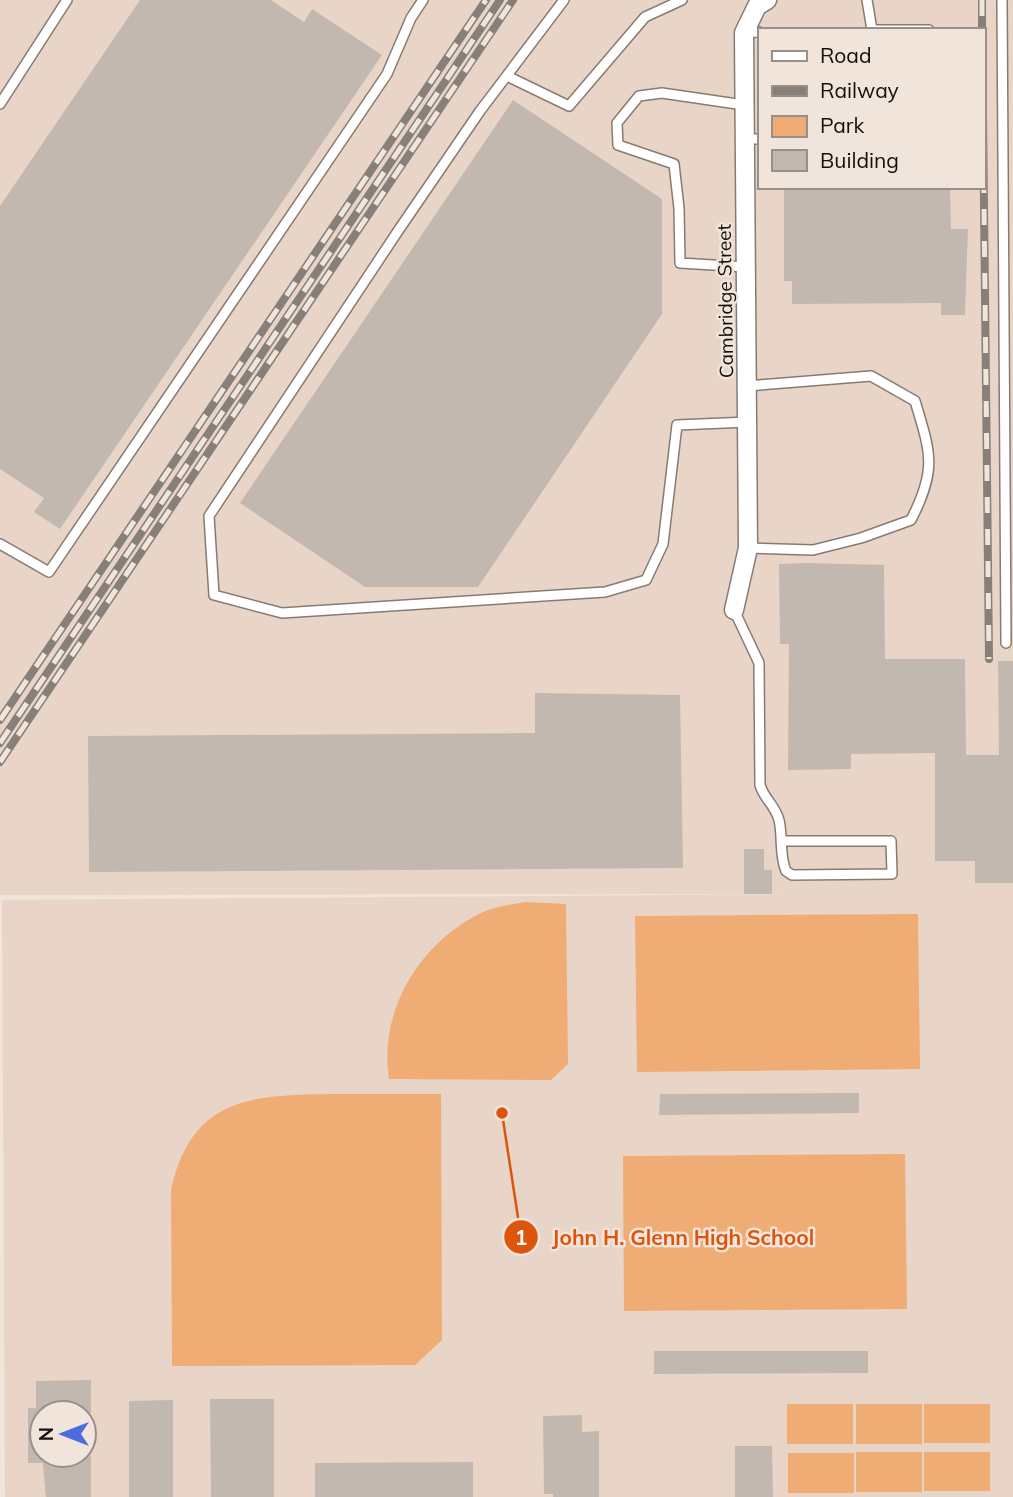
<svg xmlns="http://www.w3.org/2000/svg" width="1013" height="1497" font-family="Mulish,sans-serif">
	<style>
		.built { fill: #e8d5c8; fill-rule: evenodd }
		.green { fill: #efac75 }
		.building { fill: #c3b8af }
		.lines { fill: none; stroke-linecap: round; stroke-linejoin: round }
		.lane-casing { stroke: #867b74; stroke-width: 12 }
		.street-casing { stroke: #867b74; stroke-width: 21 }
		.lane { stroke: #fff; stroke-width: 9 }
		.street { stroke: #fff; stroke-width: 18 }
		.rail-casing { stroke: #877f79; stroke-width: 8 }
		.rail { stroke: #f0e4db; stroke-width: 5; stroke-dasharray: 16; stroke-linecap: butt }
		.labels { text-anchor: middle; stroke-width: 5; stroke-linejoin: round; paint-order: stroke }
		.street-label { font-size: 19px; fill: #14100e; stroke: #f0e4db }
		.leader { fill: none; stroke: #dd550c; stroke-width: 2.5 }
		.callout-dot { fill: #dd550c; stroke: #f0e4db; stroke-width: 2.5 }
		.mark-label { font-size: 21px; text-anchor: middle; font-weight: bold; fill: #fff }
		.callout-label { font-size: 21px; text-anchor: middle; font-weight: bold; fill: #dd550c; stroke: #f0e4db; stroke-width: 5; stroke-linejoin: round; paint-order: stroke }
	</style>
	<rect width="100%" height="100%" fill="#f0e4db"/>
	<path class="built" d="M0,0h1013v1497h-1008l-3,-597 787,-6 -789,1zM759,30h224v157h-224zM42,1413h42v42h-42z"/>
	<g class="green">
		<path d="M525,902l41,2 2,160 -17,16 -162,-1c-11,-69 32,-138 94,-167 13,-6 28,-7 42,-10z"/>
		<path d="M918,914l2,155 -283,3 -2,-156z"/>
		<path d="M441,1094l1,246 -27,25 -243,1 -1,-176c20,-93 82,-95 161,-96 37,0 73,0 109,0z"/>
		<path d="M905,1154l2,155 -283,2 -1,-155z"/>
		<rect x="787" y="1404" width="66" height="40"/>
		<rect x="856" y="1404" width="66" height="40"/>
		<rect x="924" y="1404" width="66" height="39"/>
		<rect x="856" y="1452" width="66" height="40"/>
		<rect x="924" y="1452" width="66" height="39"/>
		<rect x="788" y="1453" width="66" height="40"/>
	</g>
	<g class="building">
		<path d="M140,0h131l33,22 8,-13 70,46 -322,474 -26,-17 10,-14 -44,-29v-263z"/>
		<path d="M513,100l149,99v115l-184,273h-113l-125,-84z"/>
		<path d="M784,187h166l1,42h17l-3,86h-24v-12l-149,1v-23h-8z"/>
		<path d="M808,563l76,2 1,94h80l1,96h33l-1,-94h15v222h-38v-22h-40v-108l-84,1v15l-63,1 1,-126h-9l-1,-80z"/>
		<path d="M535,693l145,2 3,173 -594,4 -1,-136 447,-3z"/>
		<path d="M744,849h20v21h8v24h-28z"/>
		<path d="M859,1093v20l-200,2 1,-21z"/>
		<path d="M654,1351h214v22l-214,1z"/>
		<path d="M91,1380v33h-49v50h-14v-55h8v-27z"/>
		<path d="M210,1399h64v98h-63z"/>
		<path d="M173,1400v97h-44v-96z"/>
		<path d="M582,1415v17l17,-1v66h-46v-3h-9l-1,-78z"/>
		<path d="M735,1446h37l1,51h-38z"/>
		<path d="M42,1455h49v42h-45z"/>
		<path d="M473,1462v35h-158v-34z"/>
	</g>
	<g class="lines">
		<g class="lane-casing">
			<g id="lane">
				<path d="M564,0l-84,111 -82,120 -189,285 5,79 68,18 323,-21 41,-12 17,-36 14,-119 71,-3"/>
				<path d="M867,0l5,30"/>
				<path d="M1002,0l4,643"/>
				<path d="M877,30h52"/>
				<path d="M744,33l15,-1"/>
				<path d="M507,76l62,30 76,-89 37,-17"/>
				<path d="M0,104l67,-104"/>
				<path d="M744,105l-82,-12 -23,3 -22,27 1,22 56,19 5,44 1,55 66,4"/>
				<path d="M745,139h14"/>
				<path d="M747,386l124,-10 44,25c16,53 22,68 -4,119l-50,18 -48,12 -65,-2"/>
				<path d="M0,544l49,28 338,-498 24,-56 12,-18"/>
				<path d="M734,610l25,53 1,122c4,14 15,20 19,35 4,17 0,35 7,51l6,4 100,-1 -1,-33h-110"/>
			</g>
		</g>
		<g class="street-casing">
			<path id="street" d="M734,610l14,-62 -4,-515 13,-27 10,-6"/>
		</g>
		<use href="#lane" class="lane"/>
		<use href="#street" class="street"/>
		<g class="rail-casing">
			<g id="rail">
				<path d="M982,0v30"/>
				<path d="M983,113l6,546"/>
				<path d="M0,720l486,-720"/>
				<path d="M0,743l500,-743"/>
				<path d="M0,762l513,-762"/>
			</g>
		</g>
		<use href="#rail" class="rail"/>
	</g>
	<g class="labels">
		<g class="street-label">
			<text transform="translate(725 301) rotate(-91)" y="7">Cambridge Street</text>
		</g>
	</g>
	<path class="leader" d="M502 1113L521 1237"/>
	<g class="callout-dot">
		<circle cx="502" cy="1113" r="7"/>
		<circle cx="521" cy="1237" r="18"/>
	</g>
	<g class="mark-label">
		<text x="521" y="1245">1</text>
	</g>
	<g class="callout-label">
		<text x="683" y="1245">John H. Glenn High School</text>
	</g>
	<rect x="758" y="28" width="228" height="161" fill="#f0e4db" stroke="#988f89" stroke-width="2"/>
	<rect x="772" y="51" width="35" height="10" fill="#ffffff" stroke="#988f89" stroke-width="2"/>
	<text x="820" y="63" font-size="21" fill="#14100e">Road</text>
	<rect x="772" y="86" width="35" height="10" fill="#877f79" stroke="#988f89" stroke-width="2"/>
	<text x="820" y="98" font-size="21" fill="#14100e">Railway</text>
	<rect x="772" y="116" width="35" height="21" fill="#efac75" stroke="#988f89" stroke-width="2"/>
	<text x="820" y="133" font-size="21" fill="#14100e">Park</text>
	<rect x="772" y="150" width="35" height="21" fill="#c3b8af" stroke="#988f89" stroke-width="2"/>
	<text x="820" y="168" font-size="21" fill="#14100e">Building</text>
	<g transform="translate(63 1434) rotate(270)"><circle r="33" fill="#f0e4db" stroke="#988f89" stroke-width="2"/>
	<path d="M0-5L12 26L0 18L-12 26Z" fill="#4d6adf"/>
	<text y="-10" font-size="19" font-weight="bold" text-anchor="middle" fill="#14100e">N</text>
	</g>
</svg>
